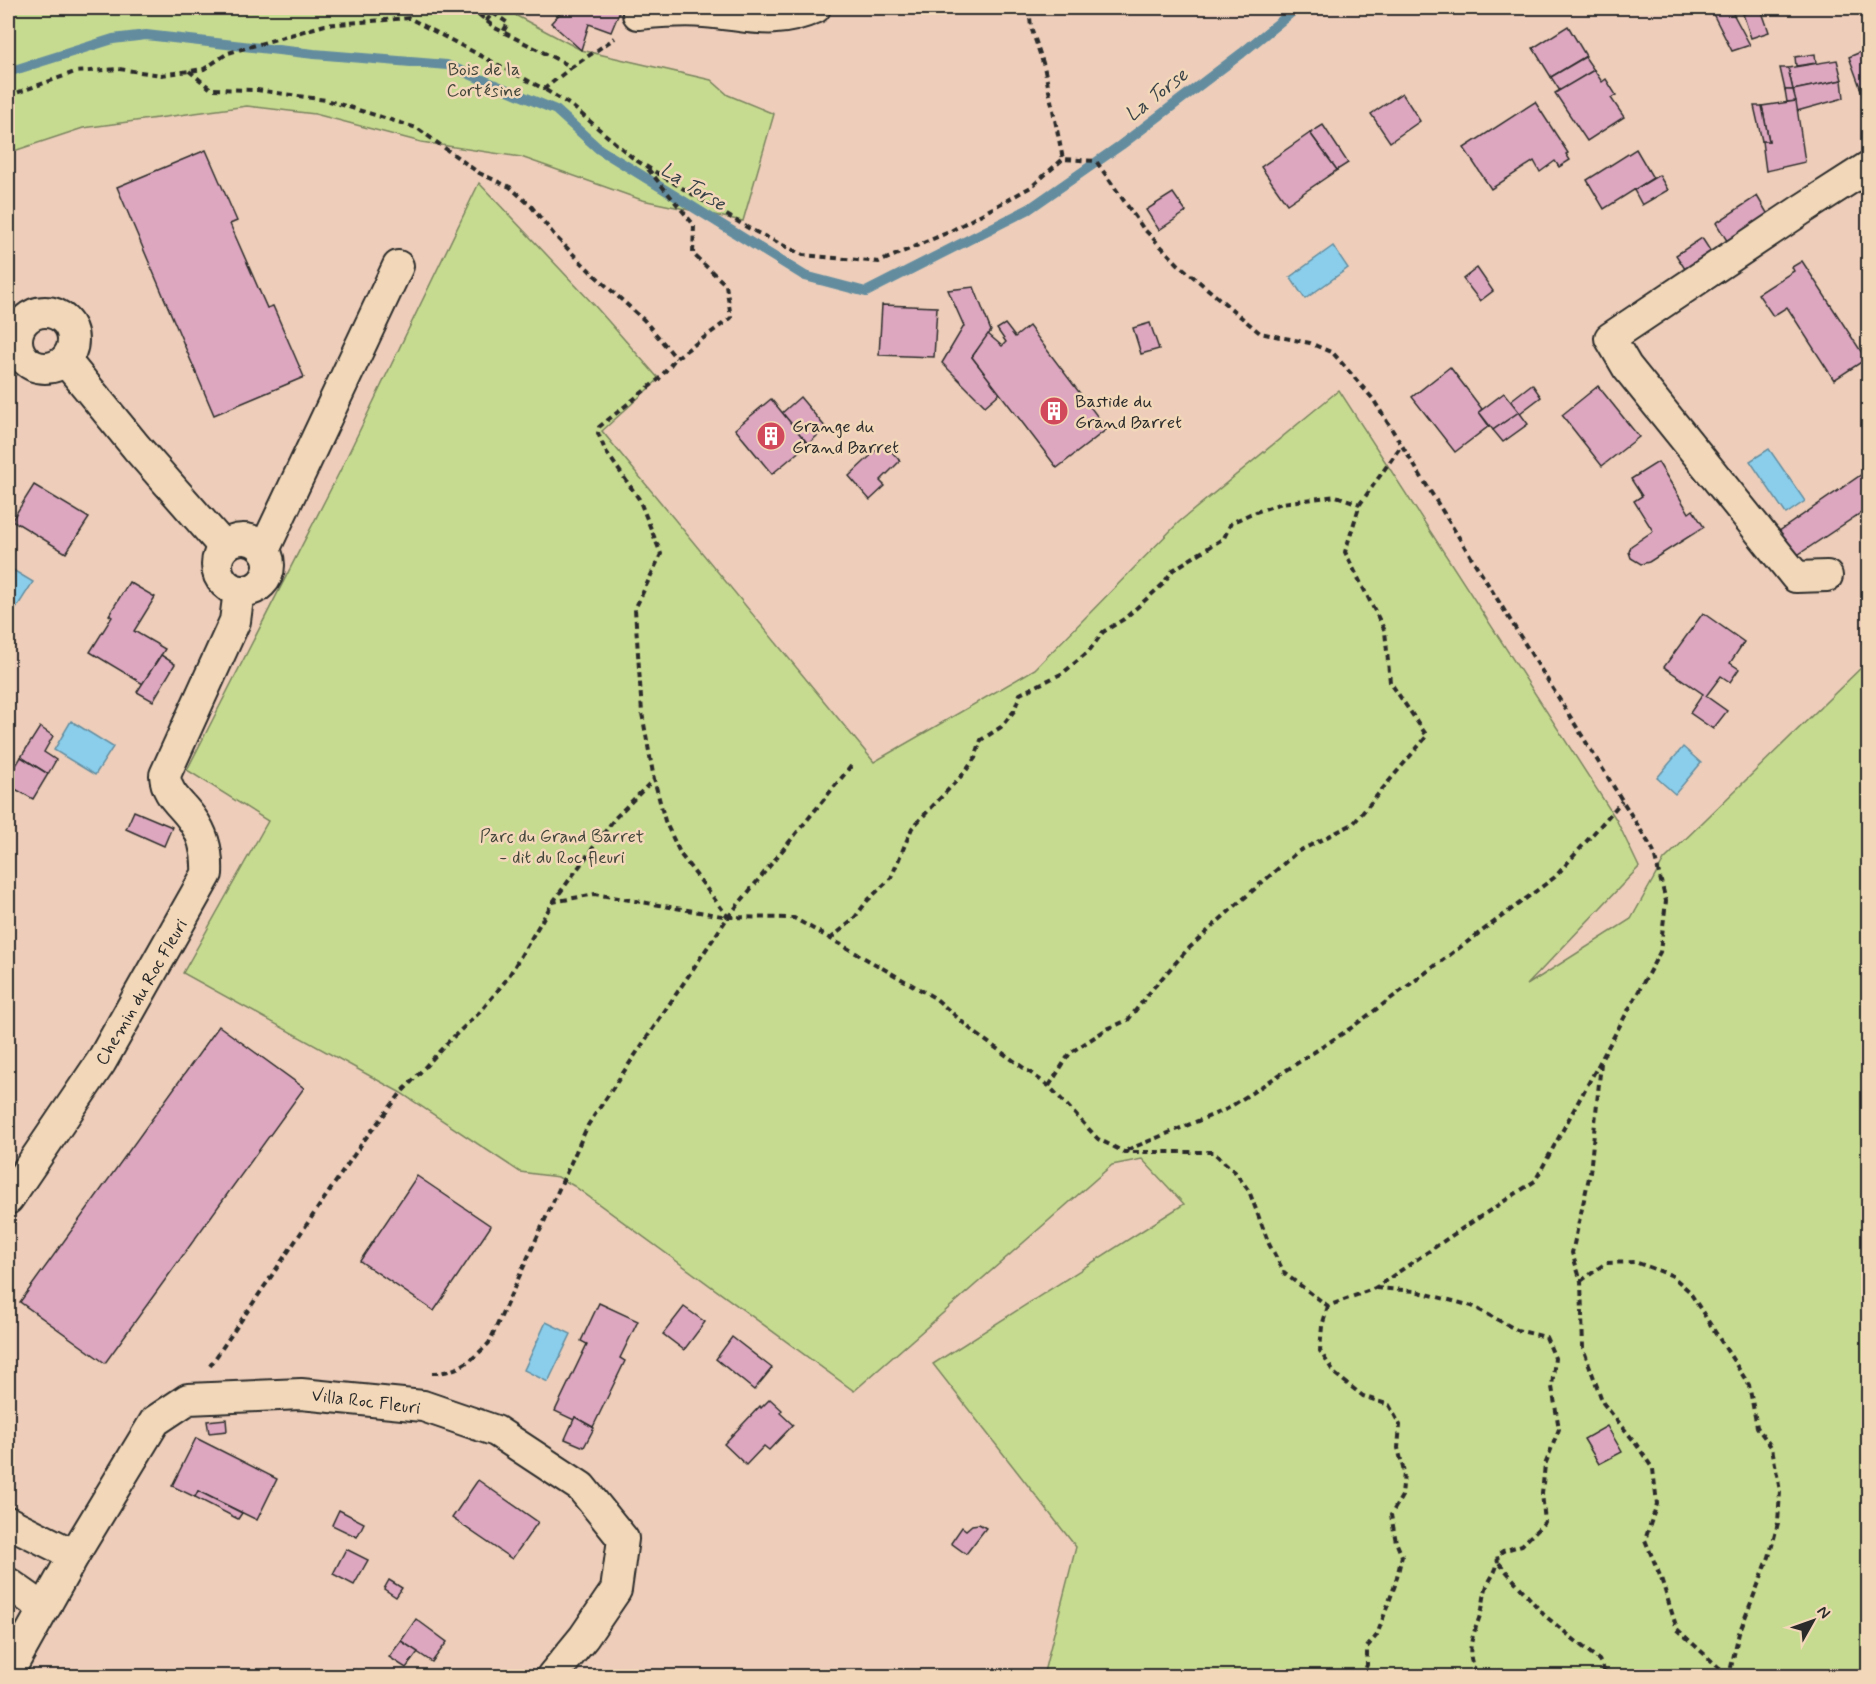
<svg xmlns="http://www.w3.org/2000/svg" width="1876" height="1684" font-family="Mynerve,sans-serif">
	<style>
		.green { fill: #c7db90; stroke: #79835e; stroke-width: 1.5 }
		.water { fill: #8aceec; stroke: #648d9f; stroke-width: 1.5 }
		.lines { fill: none; stroke-linecap: round; stroke-linejoin: round }
		.stream { stroke: #648d9f; stroke-width: 10 }
		.building { fill: #dda7bf; stroke: #2b2b2b; stroke-width: 1.5 }
		.street-casing { stroke: #2b2b2b; stroke-width: 34 }
		.path { stroke: #2b2b2b; stroke-width: 4; stroke-dasharray: 6 4.5; stroke-linecap: butt }
		.street { stroke: #f2d8b9; stroke-width: 30 }
		.labels { text-anchor: middle; stroke-width: 5; stroke-linejoin: round; paint-order: stroke }
		.park-label { font-size: 18px; fill: #42453a; stroke: #f2d8b9 }
		.poi-label { font-size: 18px; fill: #2b2b2b; stroke: #f2d8b9; text-anchor: start }
		.street-label { font-size: 18px; fill: #2b2b2b; stroke: #f2d8b9 }
		.water-label { font-size: 20px; font-style: italic; fill: #394348; stroke: #f2d8b9 }
	</style>
	<rect width="100%" height="100%" fill="#eeceba"/>
	<filter id="ink" filterUnits="userSpaceOnUse"><feTurbulence type="fractalNoise" baseFrequency=".0167" numOctaves="2"/><feDisplacementMap in="SourceGraphic" scale="12" xChannelSelector="R" yChannelSelector="G"/><feConvolveMatrix kernelMatrix="1 2 1 2 8 2 1 2 1" color-interpolation-filters="sRGB"/></filter>
	<g filter="url(#ink)">
		<g class="green">
			<path d="M8,8h499l10,8 64,34 130,30 17,15 46,19 -31,107 -101,-21 -121,-43 -100,-15 -106,-28 -68,-8 -164,22 -75,25z"/>
			<path d="M479,183l116,123 64,73 -57,52 272,331 161,-93 144,-147 160,-132 277,429 23,48 -112,118 104,-66 33,-59 204,-199v1015h-825l33,-129 -143,-183 251,-160 -42,-45 -30,6 -258,226 -280,-205 -16,-9 -38,-5 -119,-79 -218,-120 85,-152 -81,-51 153,-299z"/>
		</g>
		<g class="water">
			<path d="M1333,246l15,22 -43,31 -15,-22z"/>
			<path d="M1769,449l36,52 -19,13 -36,-53z"/>
			<path d="M8,567l25,15 -25,39z"/>
			<path d="M71,721l42,26 -18,28 -41,-25z"/>
			<path d="M1683,747l18,16 -26,31 -18,-16z"/>
			<path d="M546,1322l25,12 -23,48 -24,-12z"/>
		</g>
		<g class="lines">
			<path class="stream" d="M8,72l105,-33 33,-4 168,19 133,11 109,45 43,39 206,127 61,16 163,-83 92,-64 121,-92 55,-45"/>
		</g>
		<g class="building">
			<path d="M565,8h56l-10,24 -22,-8 -8,26 -30,-27z"/>
			<path d="M1710,8h20l20,37 -18,6z"/>
			<path d="M1761,9l8,23 -18,6 -8,-24z"/>
			<path d="M1568,26l18,30 -35,21 -18,-29z"/>
			<path d="M1868,49v34l-8,4 -11,-30z"/>
			<path d="M1815,54l1,9 -20,3 -1,-9z"/>
			<path d="M1585,57l9,13 -34,21 -9,-14z"/>
			<path d="M1837,60l5,20 -49,10 -5,-22z"/>
			<path d="M1780,68h8l5,22h-8z"/>
			<path d="M1594,70l8,12 4,-3 10,16 -5,3 13,19 -37,24 -32,-48z"/>
			<path d="M1842,80l2,18 -47,13 -4,-21z"/>
			<path d="M1868,83v16l-3,1 -5,-13z"/>
			<path d="M1785,90h8l3,11 -9,1z"/>
			<path d="M1402,93l18,28 -30,21 -19,-28z"/>
			<path d="M1796,101l9,61 -39,9 -4,-30h7l-7,-35z"/>
			<path d="M1535,102l33,51 -2,1 4,6 -11,7 -4,-6 -15,11 -6,-11 -43,28 -27,-41z"/>
			<path d="M1754,106h8l7,35h-7z"/>
			<path d="M1323,125l25,38 -11,7 -27,-37z"/>
			<path d="M1310,133l27,37 -50,34 -26,-37z"/>
			<path d="M1636,149l17,29 -49,31 -17,-29z"/>
			<path d="M206,150l31,71 -7,3 37,84 6,-2 31,71 -90,38 -97,-228z"/>
			<path d="M1659,175l9,15 -26,15 -8,-15z"/>
			<path d="M1173,193l13,19 -27,18 -13,-20z"/>
			<path d="M1757,196l13,22 -41,26 -13,-21z"/>
			<path d="M1702,238l9,14 -26,17 -9,-14z"/>
			<path d="M1802,261l64,98 -32,21 -47,-73 -14,9 -15,-22 36,-23 -2,-4z"/>
			<path d="M1477,268l16,23 -13,10 -17,-22z"/>
			<path d="M974,287l17,44 -19,26 28,36 -15,13 -43,-43 22,-37 -16,-36z"/>
			<path d="M882,305l55,2 -3,50 -55,-2z"/>
			<path d="M1150,323l9,26 -18,5 -8,-26z"/>
			<path d="M1005,324l10,13 14,-11 78,103 -50,39 -85,-111 16,-23 14,12 4,-4 -9,-13z"/>
			<path d="M1450,367l32,42 -3,3 10,14 -34,26 -43,-55z"/>
			<path d="M1532,384l9,13 -21,16 -10,-12z"/>
			<path d="M1598,386l41,51 -37,29 -40,-51z"/>
			<path d="M1504,393l15,19 -26,18 -14,-18z"/>
			<path d="M800,397l26,31 -18,16 -26,-31z"/>
			<path d="M771,399l37,45 -36,30 -37,-45z"/>
			<path d="M1519,412l9,12 -25,18 -10,-12z"/>
			<path d="M884,443l16,18 -20,20 5,5 -15,14 -21,-24z"/>
			<path d="M1658,462l31,51 4,-3 11,17 -55,35 -8,2 -10,-6 -2,-6 2,-6 22,-15 -19,-30 8,-5 -11,-17z"/>
			<path d="M1868,470v38l-75,50 -18,-24z"/>
			<path d="M34,485l55,33 -23,35 -54,-33z"/>
			<path d="M129,582l26,15 -21,34 31,18 -22,35 -53,-32 22,-35 -3,-2z"/>
			<path d="M1703,613l41,29 -14,21 9,6 -9,13 -9,-6 -15,20 21,15 -14,18 -23,-16 13,-19 -39,-27z"/>
			<path d="M161,655l14,9 -22,37 -16,-9z"/>
			<path d="M40,727l13,9 -9,16 12,8 -8,14 -27,-17z"/>
			<path d="M21,757l27,17 -15,25 -25,-14v-6z"/>
			<path d="M134,811l38,16 -8,19 -38,-17z"/>
			<path d="M219,1026l85,62 -199,275 -85,-61z"/>
			<path d="M417,1176l74,50 -57,85 -74,-50z"/>
			<path d="M599,1303l39,18 -18,37 5,3 -32,66 -18,-10 -1,3 -19,-9 32,-67 -6,-3z"/>
			<path d="M684,1307l21,15 -21,28 -21,-16z"/>
			<path d="M732,1337l40,31 -18,22 -38,-31z"/>
			<path d="M770,1399l12,11 -2,3 13,12 -24,25 -5,-4 -18,19 -22,-21 36,-38 1,2z"/>
			<path d="M575,1417l19,11 -10,19 -19,-8z"/>
			<path d="M226,1419l1,12 -18,2 -2,-12z"/>
			<path d="M1607,1426l15,26 -23,12 -15,-25z"/>
			<path d="M196,1438l81,41 -20,41 -59,-29 -3,6 -23,-11z"/>
			<path d="M478,1480l60,42 -26,37 -60,-41z"/>
			<path d="M198,1491l44,22 -4,6 -43,-22z"/>
			<path d="M339,1510l25,13 -7,14 -25,-12z"/>
			<path d="M979,1524l7,4 -20,26 -15,-11 11,-16 4,3 6,-5z"/>
			<path d="M346,1549l22,11 -14,25 -21,-11z"/>
			<path d="M389,1580l13,8 -6,9 -12,-8z"/>
			<path d="M416,1619l31,23 -15,20 -31,-21z"/>
			<path d="M401,1641l17,11 -12,16 -17,-11z"/>
		</g>
		<g class="lines">
			<g class="street-casing">
				<g id="street">
					<path d="M638,14c23,-2 44,-4 66,-2 44,3 68,15 111,-4"/>
					<circle cx="45" cy="340" r="28"/>
					<path d="M65,360l72,88 87,99"/>
					<circle cx="243" cy="565" r="26"/>
					<path d="M264,550l134,-284"/>
					<path d="M1827,576l-31,1 -169,-210 -17,-29 191,-128 67,-43"/>
					<path d="M8,1199l93,-137 106,-188c1,-20 -3,-39 -15,-55 -10,-15 -26,-24 -27,-44l70,-154 4,-30"/>
					<path d="M8,1522l66,33"/>
					<path d="M8,1583l24,17 14,6"/>
					<path d="M8,1673l66,-118 81,-134 33,-22 113,-5 122,12 73,25 85,56 42,52 -7,51 -32,47 -32,39"/>
				</g>
			</g>
			<g class="path">
				<path d="M471,8l24,20 77,39 43,-29"/>
				<path d="M1029,8l2,19 13,39 19,93"/>
				<path d="M486,21l7,-8 15,10 -5,9"/>
				<path d="M189,71l22,18 46,1 69,10 91,28 62,45 31,14 21,19 24,30 37,37 52,47 32,38"/>
				<path d="M8,96l67,-24 44,-3 42,6 43,-6 24,-16 97,-28 84,-7 135,71 28,-22"/>
				<path d="M648,169l46,56 -1,29 33,31 5,33 -55,40 -17,21 -60,48 -1,6 7,17 34,49 22,55 -26,55 7,104 12,66 11,42 16,34 47,62"/>
				<path d="M553,902l62,-84 39,-39"/>
				<path d="M830,939l23,-19 14,-19 24,-23 21,-50 53,-56 10,-14 6,-18 20,-13 13,-16 6,-17 43,-21 26,-22 14,-19 21,-13 38,-34 11,-15 51,-32 7,-15 19,-9 32,-11 54,-7 24,8"/>
				<path d="M1601,1063l-11,110 -18,80 9,28 2,67 20,55 31,38 19,28 4,35 -12,36 16,38 16,51 51,47"/>
				<path d="M1049,1086l21,-33 37,-24 21,-9 26,-33 33,-37 39,-36 71,-62 56,-28 74,-88 -37,-54 -5,-51 -40,-79 15,-48 41,-58"/>
				<path d="M1127,1150l100,-41 124,-81 204,-151 67,-76"/>
				<path d="M1581,1281l25,-18 29,-1 36,13 18,16 60,94 8,42 15,21 8,43 -2,32 -9,34 -30,76 -10,43"/>
				<path d="M1376,1288l39,3 57,15 45,24 29,7 9,21 -3,29 7,42 -14,36 -3,28 3,29 -23,23 -19,6 -6,4c3,12 -5,20 -10,31 -3,7 -3,15 -5,23 -7,25 -20,41 -4,67"/>
				<path d="M1328,1306l-6,20 -2,25 15,23 28,22 26,9 11,20 -2,23 6,24 -2,24 -11,19 5,27 6,14 -7,29 -18,50 -10,12v18l-5,11"/>
				<path d="M210,1366l155,-227 36,-46 48,-52 32,-30 26,-32 46,-77 42,-8 133,23 66,1 141,80 40,35 74,53 49,53 26,13h89l22,20 14,19 20,53 16,30 43,32 47,-18 88,-60 72,-47 125,-229 6,-51 -13,-51 -280,-451 -40,-46 -23,-10 -50,-10 -82,-69 -35,-36 -47,-67 -33,-2 -32,28 -82,45 -70,30 -76,-7 -53,-26 -116,-70 -62,-53 -28,-17"/>
				<path d="M432,1373c26,0 40,-13 57,-30l99,-218 140,-208 124,-152"/>
				<path d="M1499,1563l45,52 55,45 8,16"/>
			</g>
			<use href="#street" class="street"/>
		</g>
	</g>
	<defs>
		<g id="building-disc" transform="scale(1.5)"><circle r="9.5" fill="#d1495b" stroke="#f2d8b9"/><path d="M-4-6H4V6H1V3H-1V6H-4ZM-2.5-4.3h1.7v1.8h-1.7ZM.8-4.3h1.7v1.8H.8ZM-2.5-1h1.7V.8h-1.7ZM.8-1h1.7V.8H.8Z" fill="#fff"/></g>
	</defs>
	<g fill-rule="evenodd">
		<use href="#building-disc" x="1054" y="411"/>
		<use href="#building-disc" x="771" y="436"/>
	</g>
	<g class="labels">
		<g class="park-label">
			<text x="484" y="75">Bois de la<tspan x="484" dy="21">Cortésine</tspan></text>
			<text x="562" y="842">Parc du Grand Barret<tspan x="562" dy="21">- dit du Roc fleuri</tspan></text>
		</g>
		<g class="poi-label">
			<text x="1075" y="407">Bastide du<tspan x="1075" dy="21">Grand Barret</tspan></text>
			<text x="792" y="432">Grange du<tspan x="792" dy="21">Grand Barret</tspan></text>
		</g>
		<g class="street-label">
			<text transform="translate(141 992) rotate(-60)" y="6">Chemin du Roc Fleuri</text>
			<text transform="translate(366 1401) rotate(7)" y="6">Villa Roc Fleuri</text>
		</g>
		<g class="water-label">
			<text transform="translate(1156 94) rotate(-38)" y="7">La Torse</text>
			<text transform="translate(694 186) rotate(32)" y="7">La Torse</text>
		</g>
	</g>
	<rect width="1876" height="1684" fill="none" stroke="#f2d8b9" stroke-width="30"/>
	<rect x="15" y="15" width="1846" height="1654" fill="none" stroke="#2b2b2b" stroke-width="2" filter="url(#ink)"/>
	<g transform="translate(1813 1621) rotate(50)" stroke="#f2d8b9" stroke-width="4.5" paint-order="stroke">
	<path d="M0-4.5L10 22L0 15L-10 22Z" fill="#2b2b2b"/>
	<text y="-9" font-size="16" font-weight="bold" text-anchor="middle" fill="#2b2b2b">N</text>
	</g>
</svg>
